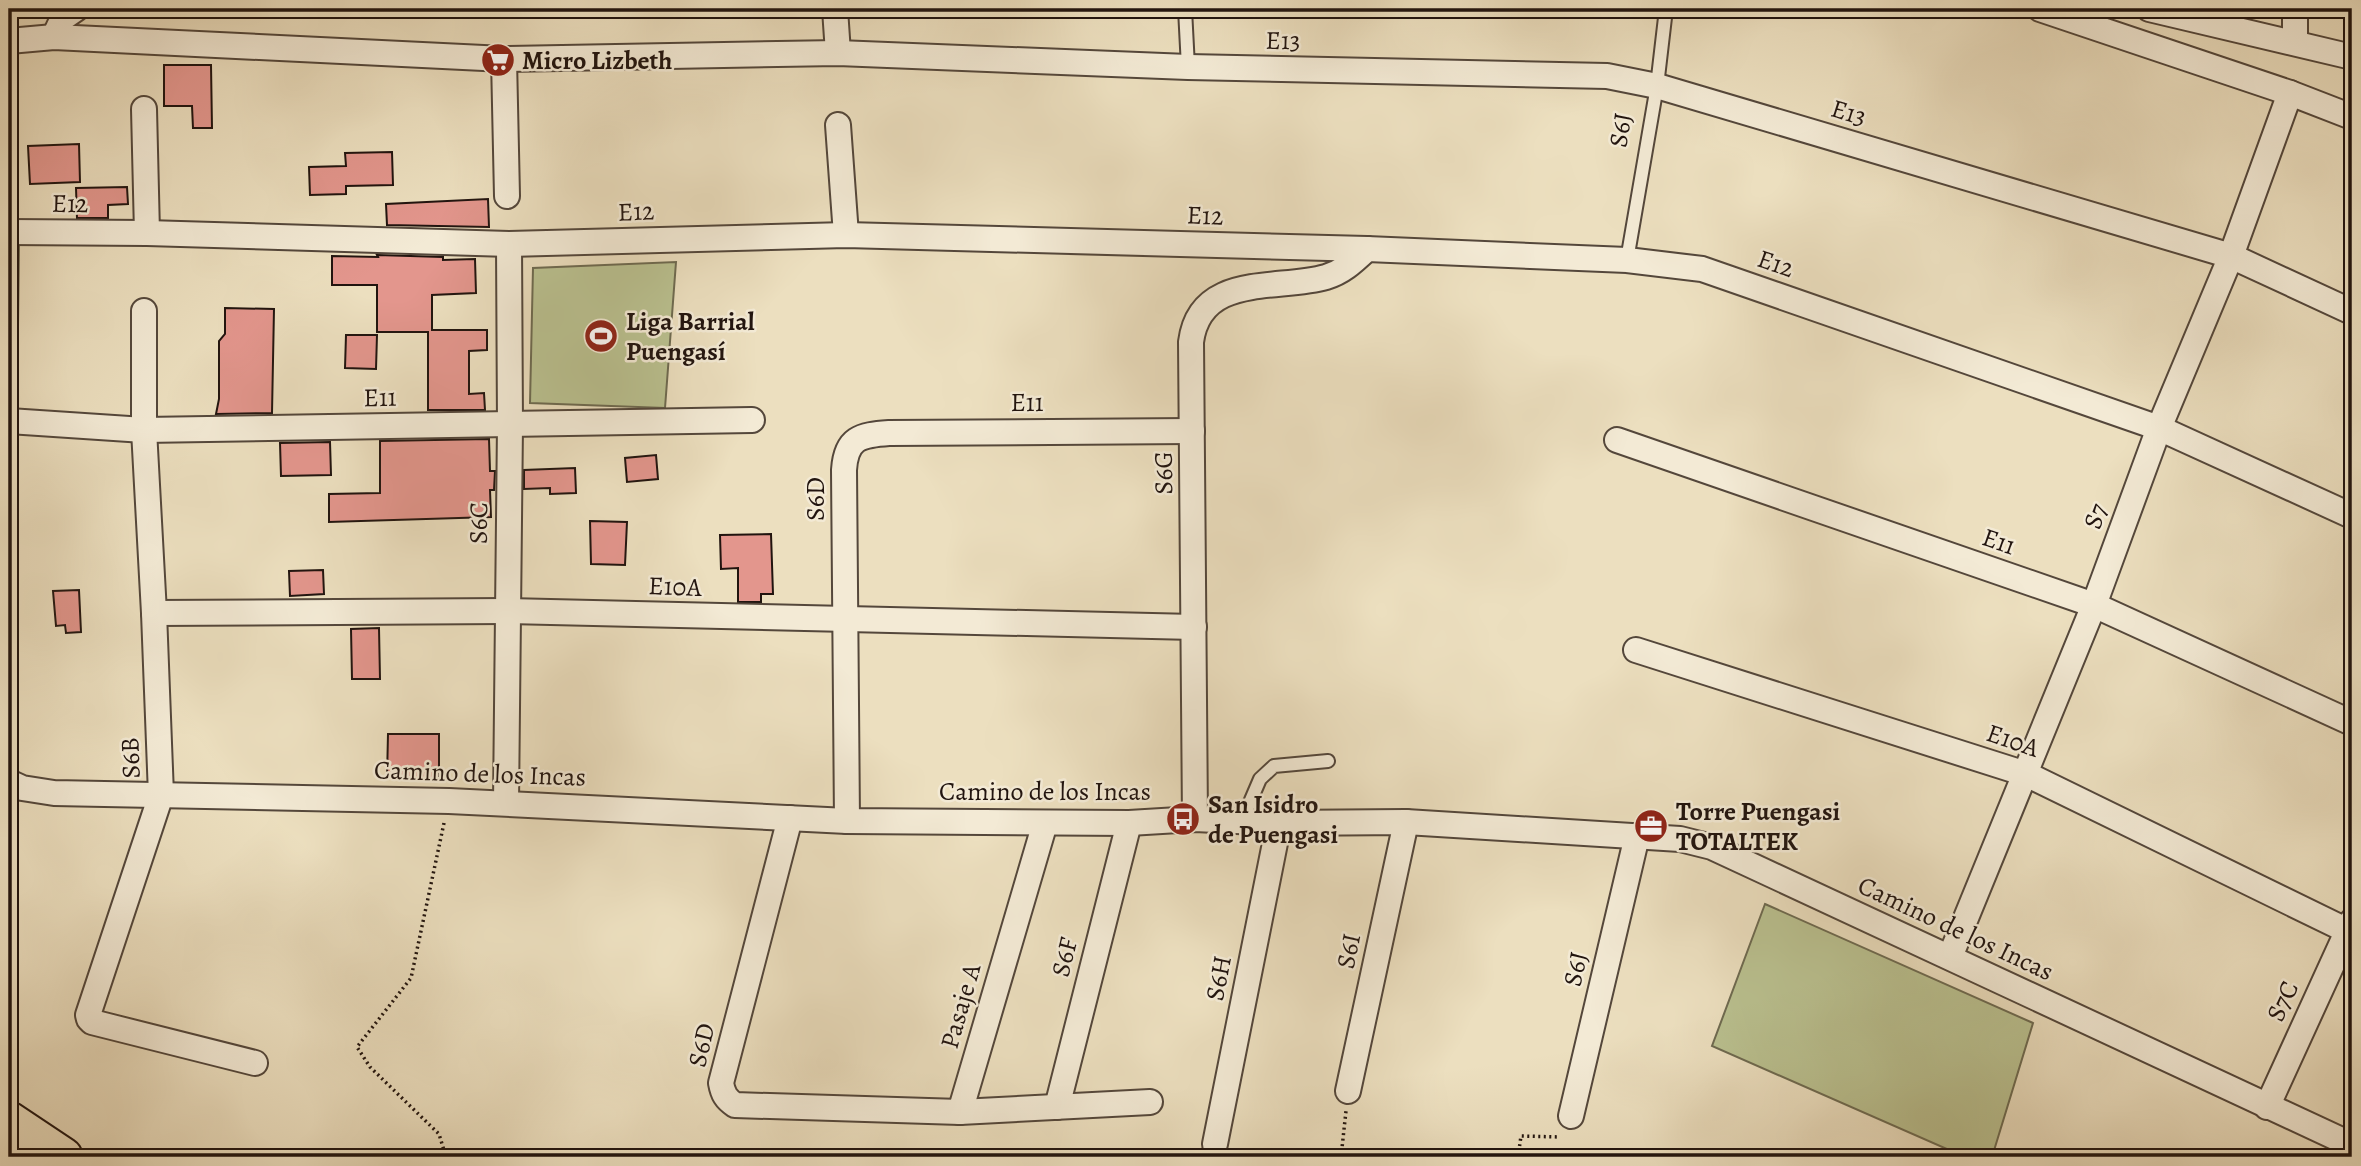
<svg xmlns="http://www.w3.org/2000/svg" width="2361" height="1166" font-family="Alegreya,serif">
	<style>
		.green { fill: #bac190; stroke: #6e6a50; stroke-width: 2 }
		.building { fill: #e3968d; stroke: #21140f; stroke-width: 2 }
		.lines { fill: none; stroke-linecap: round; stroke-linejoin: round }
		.lane-casing { stroke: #54473b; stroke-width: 16 }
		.street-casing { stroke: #54473b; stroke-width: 28 }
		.highway-casing { stroke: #21140f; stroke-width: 42 }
		.path { stroke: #21140f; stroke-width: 3.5; stroke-dasharray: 2 3.5; stroke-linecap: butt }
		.lane { stroke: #f3ead5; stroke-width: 12 }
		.street { stroke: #f3ead5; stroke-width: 24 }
		.highway { stroke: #ecdfbf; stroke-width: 38 }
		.labels { text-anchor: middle; stroke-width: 5; stroke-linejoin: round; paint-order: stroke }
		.street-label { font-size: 26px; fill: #21140f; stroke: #f3ead5 }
		.poi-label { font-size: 26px; font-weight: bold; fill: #21140f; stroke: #f3ead5; text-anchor: start }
	</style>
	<rect width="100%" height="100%" fill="#ecdfbf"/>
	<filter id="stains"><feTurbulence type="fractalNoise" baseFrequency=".00286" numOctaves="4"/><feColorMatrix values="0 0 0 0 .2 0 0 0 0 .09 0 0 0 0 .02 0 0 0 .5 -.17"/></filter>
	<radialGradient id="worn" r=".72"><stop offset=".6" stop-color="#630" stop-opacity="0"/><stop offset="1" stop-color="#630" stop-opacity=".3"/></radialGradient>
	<g class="green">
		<path d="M9,243h10l-1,84h-9z"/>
		<path d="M676,262l-11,146 -135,-5 3,-135z"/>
		<path d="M1765,904l268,119 -41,134h-27l-253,-111z"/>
	</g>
	<g class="building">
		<path d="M164,65h47l1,63h-19l-1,-22h-28z"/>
		<path d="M79,144l1,38 -50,2 -2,-38z"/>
		<path d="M392,152l1,33 -47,1v8l-36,1 -1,-28 37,-1 -1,-13z"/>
		<path d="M127,187l1,17 -20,1v13h-31l-1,-30z"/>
		<path d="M488,199l1,28 -102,-2 -1,-21z"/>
		<path d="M377,255l66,2v3l32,-1 1,34 -44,2v35h55v20l-18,1v43l15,-1 1,17h-57v-78h-51v-47h-45v-29l46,1z"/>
		<path d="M225,308l49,1 -2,104 -56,1 3,-15v-58l6,-7z"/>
		<path d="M346,335h31l-1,34 -31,-1z"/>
		<path d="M489,439l1,32h5l-1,19h-4l1,27 -162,5v-28l51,-1v-52z"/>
		<path d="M330,442l1,33 -50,1 -1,-33z"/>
		<path d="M656,455l2,24 -31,3 -2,-24z"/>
		<path d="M575,468l1,25 -26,1v-6l-26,1v-19z"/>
		<path d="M590,521l37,1 -2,43 -34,-1z"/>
		<path d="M771,534l2,60h-12v8h-23v-34l-17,1 -1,-34z"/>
		<path d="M323,570l1,24 -34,2 -1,-25z"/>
		<path d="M79,590l2,42 -15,1 -1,-8 -9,1 -3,-35z"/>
		<path d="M379,628l1,51h-28l-1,-50z"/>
		<path d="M388,734h51v45l-52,-1z"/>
	</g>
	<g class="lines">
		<g class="lane-casing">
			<g id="lane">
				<path d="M1185,9l3,58"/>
				<path d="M1627,260l30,-174 9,-77"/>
				<path d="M1242,821l18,-42 14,-13 54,-5"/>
			</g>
		</g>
		<g class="street-casing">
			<g id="street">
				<path d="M835,9l3,44"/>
				<path d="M2040,9l250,84 62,24"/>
				<path d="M2149,9l203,48"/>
				<path d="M54,37l9,-19 13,-9"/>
				<path d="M9,41l45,-4 450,22 334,-6 350,14 419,9 50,10 574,170 121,56"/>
				<path d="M2295,42v-33"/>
				<path d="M504,59l3,137"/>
				<path d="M144,109l3,124"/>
				<path d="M838,125l8,110"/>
				<path d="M9,232l138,1 362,11 337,-9 521,14 260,11 75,9 457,159 193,88"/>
				<path d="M144,311v119l10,183 7,182 -73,220 1,4 3,3 163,41"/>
				<path d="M9,421l135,9 608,-10"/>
				<path d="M1617,440l477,165 258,118"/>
				<path d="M154,613l353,-2 687,16"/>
				<path d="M1636,650l390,124 326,159"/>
				<path d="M9,782l13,6 32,5 395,8 398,20 282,2 66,-4 84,4 127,-1 274,17 32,8 640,298"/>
				<path d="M506,803l4,-378 -1,-181"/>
				<path d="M790,818l-69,265c2,11 5,16 14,22l225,7 190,-10"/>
				<path d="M1195,819l-4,-477c9,-70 87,-51 135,-65 17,-5 28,-16 41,-28"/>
				<path d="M847,821l-3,-351c2,-32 16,-35 45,-37l303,-2"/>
				<path d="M1950,957l144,-352 65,-177 72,-172 59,-163"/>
				<path d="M1348,1091l58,-269"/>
				<path d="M1057,1107l72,-284"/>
				<path d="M2267,1107l85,-186"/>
				<path d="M960,1112l85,-289"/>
				<path d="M1571,1116l66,-280"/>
				<path d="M1215,1144l64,-321"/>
			</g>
		</g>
		<g class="highway-casing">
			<path id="highway" d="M9,1121l54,36"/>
		</g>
		<g class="path">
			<path d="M444,823l-33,155 -54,69 13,20 69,67 7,23"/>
			<path d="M1341,1157l5,-46"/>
			<path d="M1518,1157l3,-21 39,1"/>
		</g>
		<use href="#lane" class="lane"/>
		<use href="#street" class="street"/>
		<use href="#highway" class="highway"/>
	</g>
	<defs>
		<g id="supermarket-disc" transform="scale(1.75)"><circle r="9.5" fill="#8f2418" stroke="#f3ead5"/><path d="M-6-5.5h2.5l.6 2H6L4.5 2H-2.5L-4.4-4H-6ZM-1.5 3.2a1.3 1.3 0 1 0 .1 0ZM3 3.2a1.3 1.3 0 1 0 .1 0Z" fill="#fff"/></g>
		<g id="stadium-disc" transform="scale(1.75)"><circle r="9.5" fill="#8f2418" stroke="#f3ead5"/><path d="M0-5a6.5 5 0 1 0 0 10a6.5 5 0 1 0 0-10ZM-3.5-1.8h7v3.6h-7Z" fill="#fff"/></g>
		<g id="bus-disc" transform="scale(1.75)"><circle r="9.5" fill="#8f2418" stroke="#f3ead5"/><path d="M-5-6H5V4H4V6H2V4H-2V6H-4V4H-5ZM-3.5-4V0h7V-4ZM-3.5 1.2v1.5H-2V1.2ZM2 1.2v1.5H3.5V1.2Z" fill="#fff"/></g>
		<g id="office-disc" transform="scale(1.75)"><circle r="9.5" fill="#8f2418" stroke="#f3ead5"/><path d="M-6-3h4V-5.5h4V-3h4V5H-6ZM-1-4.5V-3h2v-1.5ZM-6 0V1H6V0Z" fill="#fff"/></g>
	</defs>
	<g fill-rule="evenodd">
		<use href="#supermarket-disc" x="498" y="60"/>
		<use href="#stadium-disc" x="601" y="336"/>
		<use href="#bus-disc" x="1183" y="819"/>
		<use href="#office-disc" x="1651" y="826"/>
	</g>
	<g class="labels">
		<g class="street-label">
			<text transform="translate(1283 40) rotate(1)" y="9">E13</text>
			<text transform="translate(1849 112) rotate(17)" y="9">E13</text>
			<text transform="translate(1620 130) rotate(-80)" y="9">S6J</text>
			<text transform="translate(70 203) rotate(1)" y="9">E12</text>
			<text transform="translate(636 211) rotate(-2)" y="9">E12</text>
			<text transform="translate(1205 215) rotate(2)" y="9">E12</text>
			<text transform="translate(1776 263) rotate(19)" y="9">E12</text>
			<text transform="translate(380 397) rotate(-1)" y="9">E11</text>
			<text x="1027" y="411">E11</text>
			<text transform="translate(1163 473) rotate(-91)" y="9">S6G</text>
			<text transform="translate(815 499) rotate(-90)" y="9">S6D</text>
			<text transform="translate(2095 516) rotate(-70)" y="9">S7</text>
			<text transform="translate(478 523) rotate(-89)" y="9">S6C</text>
			<text transform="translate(1999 541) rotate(19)" y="9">E11</text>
			<text transform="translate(675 586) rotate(2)" y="9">E10A</text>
			<text transform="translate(2013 740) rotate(19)" y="9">E10A</text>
			<text transform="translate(130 758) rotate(-92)" y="9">S6B</text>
			<text transform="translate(480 773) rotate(2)" y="9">Camino de los Incas</text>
			<text x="1045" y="800">Camino de los Incas</text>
			<text transform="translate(1956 928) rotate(25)" y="9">Camino de los Incas</text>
			<text transform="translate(1348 951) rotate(-78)" y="9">S6I</text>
			<text transform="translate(1064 957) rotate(-76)" y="9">S6F</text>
			<text transform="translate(1575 969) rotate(-77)" y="9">S6J</text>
			<text transform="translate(1218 978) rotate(-79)" y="9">S6H</text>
			<text transform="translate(2282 1001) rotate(-65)" y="9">S7C</text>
			<text transform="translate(960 1006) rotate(-74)" y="9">Pasaje A</text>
			<text transform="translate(701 1045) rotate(-77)" y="9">S6D</text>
		</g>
		<g class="poi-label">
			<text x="522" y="69">Micro Lizbeth</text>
			<text x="626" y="330">Liga Barrial<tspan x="626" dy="30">Puengasí</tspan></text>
			<text x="1208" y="813">San Isidro<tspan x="1208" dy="30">de Puengasi</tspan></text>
			<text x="1676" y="820">Torre Puengasi<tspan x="1676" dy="30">TOTALTEK</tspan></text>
		</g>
	</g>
	<rect width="2361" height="1166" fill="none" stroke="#ecdfbf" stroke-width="35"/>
	<rect x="10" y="10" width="2340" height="1145" fill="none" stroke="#21140f" stroke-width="3.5"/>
	<rect x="18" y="18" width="2326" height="1131" fill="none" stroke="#21140f" stroke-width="2"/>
	<rect width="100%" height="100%" filter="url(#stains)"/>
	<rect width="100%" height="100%" fill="url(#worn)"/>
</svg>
